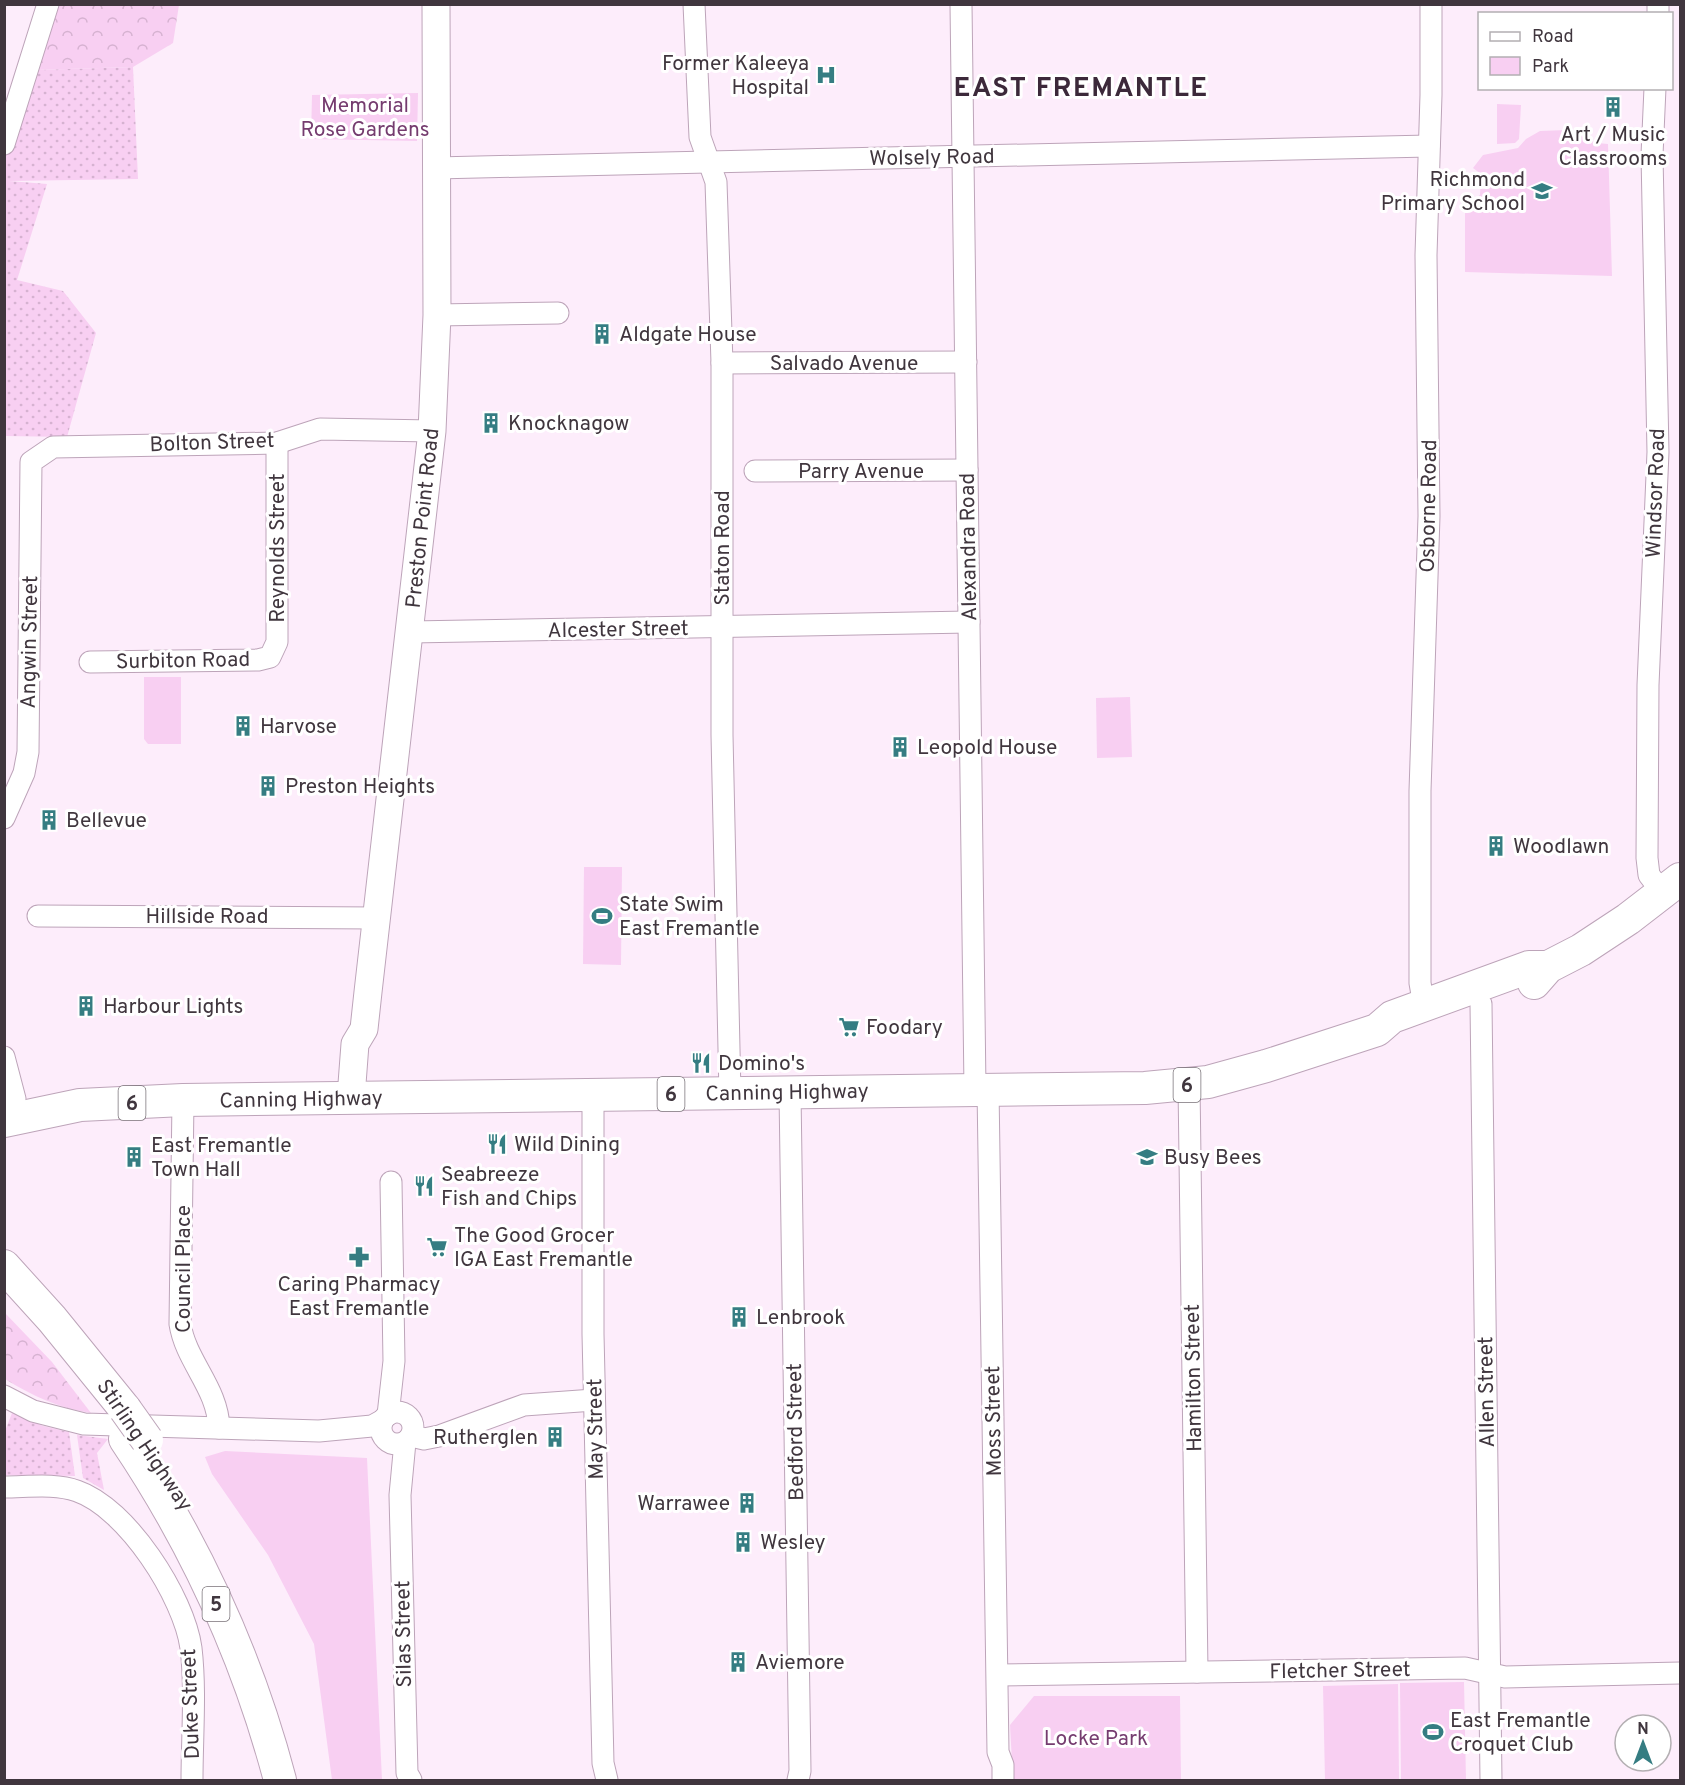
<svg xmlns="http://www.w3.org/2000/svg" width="1685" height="1785" font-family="Overpass,sans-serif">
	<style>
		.grass { fill: url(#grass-dots) }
		.forest { fill: url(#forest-crowns) }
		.green { fill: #f8cff2 }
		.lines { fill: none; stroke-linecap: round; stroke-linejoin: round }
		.minor-casing { stroke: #bda4b9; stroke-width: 23 }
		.major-casing { stroke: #bda4b9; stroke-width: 29 }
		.highway-casing { stroke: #bda4b9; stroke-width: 34 }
		.minor { stroke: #fff; stroke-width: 21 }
		.major { stroke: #fff; stroke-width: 27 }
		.highway { stroke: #fff; stroke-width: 32 }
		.highway-bridge-casing { stroke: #bda4b9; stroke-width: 34; stroke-linecap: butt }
		.highway-bridge { stroke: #fff; stroke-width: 32 }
		.labels { text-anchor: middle; stroke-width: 6; stroke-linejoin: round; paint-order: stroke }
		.shield { fill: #fff; stroke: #797278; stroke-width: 1.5 }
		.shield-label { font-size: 20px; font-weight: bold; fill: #40363e }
		.poi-label { font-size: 21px; fill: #40363e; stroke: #fff; text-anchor: start }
		.park-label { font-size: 21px; fill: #753c6f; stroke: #fff }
		.street-label { font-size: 21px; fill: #40363e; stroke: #fff }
		.district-label { font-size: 27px; font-weight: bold; letter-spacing: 1.5px; fill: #3c293a; stroke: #fff }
	</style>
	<defs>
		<pattern id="grass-dots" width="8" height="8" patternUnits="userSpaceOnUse" patternTransform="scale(1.5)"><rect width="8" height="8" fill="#f8cff2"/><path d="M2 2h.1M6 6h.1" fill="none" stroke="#d6b2d1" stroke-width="1.8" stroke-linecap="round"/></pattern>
		<pattern id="forest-crowns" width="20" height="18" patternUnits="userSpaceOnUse" patternTransform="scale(1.5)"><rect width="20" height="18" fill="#f8cff2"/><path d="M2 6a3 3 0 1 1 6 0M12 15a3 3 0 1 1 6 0" fill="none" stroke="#d6b2d1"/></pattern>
	</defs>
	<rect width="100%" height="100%" fill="#fdedfb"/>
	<g class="grass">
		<path d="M133,67l5,112 -129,2 38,3 -30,96 46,11 33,42 -29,104 -62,-1v-278l29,-88z"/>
		<path d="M12,1413l31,13 26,6 6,44 -70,-1v-44z"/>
		<path d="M77,1435l31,4 -11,14 7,37 -21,-12z"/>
	</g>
	<g class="forest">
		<path d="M55,5h124l-6,38 -40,24 -99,3z"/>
		<path d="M5,1313l47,49 39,51c-33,-5 -58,-17 -86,-34z"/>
	</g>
	<g class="green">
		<path d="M418,93l-1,48 -106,-2 1,-44z"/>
		<path d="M1497,104l24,1 -2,34 -4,4 -18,1z"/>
		<path d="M1567,130l30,13 11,1 4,132 -147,-4v-66l15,-11 1,-21 -8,-6 10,-13 35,-7 8,-9 14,-8z"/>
		<path d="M144,677h37v67h-33l-4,-5z"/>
		<path d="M1130,697l2,60 -35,1 -1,-60z"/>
		<path d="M584,867h38l-1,98 -38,-1z"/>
		<path d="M225,1451l142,7 15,322h-50l-18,-136 -46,-89 -56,-81 -7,-17z"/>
		<path d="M1464,1682l2,98h-65l-1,-97z"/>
		<path d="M1398,1684l1,96h-74l-2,-94z"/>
		<path d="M1034,1696h146l1,84h-168l-3,-55z"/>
	</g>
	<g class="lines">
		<g class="minor-casing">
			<g id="minor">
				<path d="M694,4l6,133 16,45 6,181v372l8,359"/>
				<path d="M961,4l14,1085"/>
				<path d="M1658,14v-10"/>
				<path d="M1655,88l-3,67 6,297 -10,233 -1,173 2,17 13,17"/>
				<path d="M4,144l44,-140"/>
				<path d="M436,168l993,-22"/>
				<path d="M437,315l121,-2"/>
				<path d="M722,363l244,-1"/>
				<path d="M755,471l212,-1"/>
				<path d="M411,632l558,-10"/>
				<path d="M90,662l168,-2 12,-3 7,-15v-199"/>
				<path d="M4,818l20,-45 4,-21 3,-290 22,-15 224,-4 43,-14 112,2"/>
				<path d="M38,916l339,2"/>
				<path d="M1481,1004l10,776"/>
				<path d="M1424,1006l-4,-23v-192l9,-275 -3,-261 5,-160v-91"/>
				<path d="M4,1057l11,42"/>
				<path d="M1189,1085l8,587"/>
				<path d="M988,1089l10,663 5,13v15"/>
				<path d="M790,1093l10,678 -2,9"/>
				<path d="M593,1094v240l10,429 4,17"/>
				<path d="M183,1100l-3,224c6,38 38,64 39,104"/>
				<path d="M4,1396l29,15 51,13 235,7 53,-5 11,-6"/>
				<circle cx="397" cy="1428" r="16"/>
				<path d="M388,1415l6,-54 -3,-179"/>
				<path d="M411,1436l13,3 15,-3 85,-31 70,-5"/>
				<path d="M405,1442l-5,53 7,278 4,7"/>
				<path d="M4,1487c24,0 51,-4 73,4 50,17 107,106 114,157 5,43 1,89 1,132"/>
				<path d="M998,1675l467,-7 40,9 175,-4"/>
			</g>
		</g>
		<g class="major-casing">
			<path id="major" d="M351,1097l4,-53 9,-15 4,-37 64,-561 5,-116 -1,-311"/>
		</g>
		<g class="highway-casing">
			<g id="highway">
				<path d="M1534,983l14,-16 33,-17 47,-31 52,-40"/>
				<path d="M4,1121l76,-16 103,-5 962,-12 63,-6 58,-16 111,-36 15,-13 137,-50h19"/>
				<path d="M4,1266l48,53 73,90"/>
				<path d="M125,1439c70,104 123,220 155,341"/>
			</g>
		</g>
		<use href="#minor" class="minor"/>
		<use href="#major" class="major"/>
		<use href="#highway" class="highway"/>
		<g class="highway-bridge-casing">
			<path id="highway-bridge" d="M125,1409l22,31"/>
		</g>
		<use href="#highway-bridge" class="highway-bridge"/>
	</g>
	<defs>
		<g id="hospital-bare" transform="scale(1.62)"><path d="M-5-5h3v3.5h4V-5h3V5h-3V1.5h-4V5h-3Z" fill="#357d82" stroke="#fff" stroke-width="2.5" paint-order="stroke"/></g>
		<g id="building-bare" transform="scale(1.62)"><path d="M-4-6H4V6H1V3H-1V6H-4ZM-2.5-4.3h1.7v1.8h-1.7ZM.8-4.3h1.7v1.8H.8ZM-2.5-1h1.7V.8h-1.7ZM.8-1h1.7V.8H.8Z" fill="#357d82" stroke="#fff" stroke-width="2.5" paint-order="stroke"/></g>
		<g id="school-bare" transform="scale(1.62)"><path d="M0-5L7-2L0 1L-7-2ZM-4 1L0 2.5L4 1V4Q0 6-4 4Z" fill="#357d82" stroke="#fff" stroke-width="2.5" paint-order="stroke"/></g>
		<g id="stadium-bare" transform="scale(1.62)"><path d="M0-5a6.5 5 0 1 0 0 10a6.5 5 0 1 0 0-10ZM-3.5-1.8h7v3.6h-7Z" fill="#357d82" stroke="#fff" stroke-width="2.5" paint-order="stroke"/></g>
		<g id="supermarket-bare" transform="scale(1.62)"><path d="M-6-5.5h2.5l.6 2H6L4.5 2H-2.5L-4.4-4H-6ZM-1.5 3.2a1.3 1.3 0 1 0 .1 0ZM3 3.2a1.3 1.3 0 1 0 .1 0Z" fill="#357d82" stroke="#fff" stroke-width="2.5" paint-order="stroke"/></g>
		<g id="restaurant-bare" transform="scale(1.62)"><path d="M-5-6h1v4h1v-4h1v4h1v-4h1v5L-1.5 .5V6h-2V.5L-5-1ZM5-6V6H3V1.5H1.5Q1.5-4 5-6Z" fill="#357d82" stroke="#fff" stroke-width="2.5" paint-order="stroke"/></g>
		<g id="pharmacy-bare" transform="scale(1.62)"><path d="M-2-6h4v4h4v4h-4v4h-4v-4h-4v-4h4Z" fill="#357d82" stroke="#fff" stroke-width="2.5" paint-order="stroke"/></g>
	</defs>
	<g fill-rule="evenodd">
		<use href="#hospital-bare" x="826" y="75"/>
		<use href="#building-bare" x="1613" y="107"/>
		<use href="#school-bare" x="1542" y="191"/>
		<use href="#building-bare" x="602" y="334"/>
		<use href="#building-bare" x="491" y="423"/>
		<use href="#building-bare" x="243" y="726"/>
		<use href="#building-bare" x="900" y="747"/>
		<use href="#building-bare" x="268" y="786"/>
		<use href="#building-bare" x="49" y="820"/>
		<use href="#building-bare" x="1496" y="846"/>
		<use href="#stadium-bare" x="602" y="916"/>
		<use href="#building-bare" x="86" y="1006"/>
		<use href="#supermarket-bare" x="849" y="1027"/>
		<use href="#restaurant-bare" x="701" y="1063"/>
		<use href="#restaurant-bare" x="497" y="1144"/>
		<use href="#building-bare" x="134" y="1157"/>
		<use href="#school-bare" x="1147" y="1157"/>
		<use href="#restaurant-bare" x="424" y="1186"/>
		<use href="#supermarket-bare" x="437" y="1247"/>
		<use href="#pharmacy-bare" x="359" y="1257"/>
		<use href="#building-bare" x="739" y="1317"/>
		<use href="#building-bare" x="555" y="1437"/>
		<use href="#building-bare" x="747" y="1503"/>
		<use href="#building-bare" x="743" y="1542"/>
		<use href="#building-bare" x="738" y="1662"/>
		<use href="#stadium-bare" x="1433" y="1732"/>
	</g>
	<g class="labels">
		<g class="shield">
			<rect x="1173.5" y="1068" width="27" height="34" rx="4.5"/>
			<rect x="657.5" y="1077" width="27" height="34" rx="4.5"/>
			<rect x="118.5" y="1086" width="27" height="34" rx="4.5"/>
			<rect x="202.5" y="1587" width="27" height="34" rx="4.5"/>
		</g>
		<g class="shield-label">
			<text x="1187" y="1092">6</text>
			<text x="671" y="1101">6</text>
			<text x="132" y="1110">6</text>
			<text x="216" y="1611">5</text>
		</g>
		<g class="poi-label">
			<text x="809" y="70" text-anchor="end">Former Kaleeya<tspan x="809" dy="24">Hospital</tspan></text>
			<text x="1613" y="141" text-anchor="middle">Art / Music<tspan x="1613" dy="24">Classrooms</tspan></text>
			<text x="1525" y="186" text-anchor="end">Richmond<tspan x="1525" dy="24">Primary School</tspan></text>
			<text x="619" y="341">Aldgate House</text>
			<text x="508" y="430">Knocknagow</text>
			<text x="260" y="733">Harvose</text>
			<text x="917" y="754">Leopold House</text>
			<text x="285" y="793">Preston Heights</text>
			<text x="66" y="827">Bellevue</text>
			<text x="1513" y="853">Woodlawn</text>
			<text x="619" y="911">State Swim<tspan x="619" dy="24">East Fremantle</tspan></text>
			<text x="103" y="1013">Harbour Lights</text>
			<text x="866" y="1034">Foodary</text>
			<text x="718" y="1070">Domino's</text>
			<text x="514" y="1151">Wild Dining</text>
			<text x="151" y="1152">East Fremantle<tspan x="151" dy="24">Town Hall</tspan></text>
			<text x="1164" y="1164">Busy Bees</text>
			<text x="441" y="1181">Seabreeze<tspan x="441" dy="24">Fish and Chips</tspan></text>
			<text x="454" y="1242">The Good Grocer<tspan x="454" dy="24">IGA East Fremantle</tspan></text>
			<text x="359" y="1291" text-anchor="middle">Caring Pharmacy<tspan x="359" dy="24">East Fremantle</tspan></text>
			<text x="756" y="1324">Lenbrook</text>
			<text x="538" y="1444" text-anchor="end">Rutherglen</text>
			<text x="730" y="1510" text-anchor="end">Warrawee</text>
			<text x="760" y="1549">Wesley</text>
			<text x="755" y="1669">Aviemore</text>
			<text x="1450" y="1727">East Fremantle<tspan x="1450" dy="24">Croquet Club</tspan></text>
		</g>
		<g class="park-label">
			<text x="365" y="112">Memorial<tspan x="365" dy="24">Rose Gardens</tspan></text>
			<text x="1096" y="1745">Locke Park</text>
		</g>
		<g class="street-label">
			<text transform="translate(932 157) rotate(-1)" y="7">Wolsely Road</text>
			<text x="844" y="370">Salvado Avenue</text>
			<text transform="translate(212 442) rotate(-2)" y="7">Bolton Street</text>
			<text x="861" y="478">Parry Avenue</text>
			<text transform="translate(1655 493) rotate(-88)" y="7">Windsor Road</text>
			<text transform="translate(1428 506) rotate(-89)" y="7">Osborne Road</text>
			<text transform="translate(422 518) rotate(-84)" y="7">Preston Point Road</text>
			<text transform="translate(968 547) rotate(-91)" y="7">Alexandra Road</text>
			<text transform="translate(277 548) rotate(-90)" y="7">Reynolds Street</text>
			<text transform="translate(722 548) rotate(-90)" y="7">Staton Road</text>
			<text transform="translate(618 629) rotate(-1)" y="7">Alcester Street</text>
			<text transform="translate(29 642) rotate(-89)" y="7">Angwin Street</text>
			<text transform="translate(183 660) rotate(-1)" y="7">Surbiton Road</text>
			<text x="207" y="923">Hillside Road</text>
			<text transform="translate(787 1092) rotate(-1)" y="7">Canning Highway</text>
			<text transform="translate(301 1099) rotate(-1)" y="7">Canning Highway</text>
			<text transform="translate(183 1269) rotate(-90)" y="7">Council Place</text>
			<text transform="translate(1193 1378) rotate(-91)" y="7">Hamilton Street</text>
			<text transform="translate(1486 1392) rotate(-91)" y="7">Allen Street</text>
			<text transform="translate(993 1421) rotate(-91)" y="7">Moss Street</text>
			<text transform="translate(595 1429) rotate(-91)" y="7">May Street</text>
			<text transform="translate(795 1432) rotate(-91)" y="7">Bedford Street</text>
			<text transform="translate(145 1445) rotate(56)" y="7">Stirling Highway</text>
			<text transform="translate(403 1634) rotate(-91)" y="7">Silas Street</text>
			<text transform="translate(1340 1670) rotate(-1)" y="7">Fletcher Street</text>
			<text transform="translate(190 1704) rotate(-92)" y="7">Duke Street</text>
		</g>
		<g class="district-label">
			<text x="1081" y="96">EAST FREMANTLE</text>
		</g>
	</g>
	<rect width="1685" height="1785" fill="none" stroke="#40363e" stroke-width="12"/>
	<rect x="1478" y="12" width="195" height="78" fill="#ffffff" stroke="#b3afb2" stroke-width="1.5"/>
	<rect x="1490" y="32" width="30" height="9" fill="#ffffff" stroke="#b3afb2" stroke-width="1.5"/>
	<text x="1532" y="42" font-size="18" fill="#40363e">Road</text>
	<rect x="1490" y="57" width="30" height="18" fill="#f8cff2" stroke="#b3afb2" stroke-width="1.5"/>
	<text x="1532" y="72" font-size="18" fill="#40363e">Park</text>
	<g transform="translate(1643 1743)"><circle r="28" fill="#ffffff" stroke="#b3afb2" stroke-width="1.5"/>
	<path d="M0-4.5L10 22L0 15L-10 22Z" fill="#357d82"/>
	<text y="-9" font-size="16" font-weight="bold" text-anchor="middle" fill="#40363e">N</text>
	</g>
</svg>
